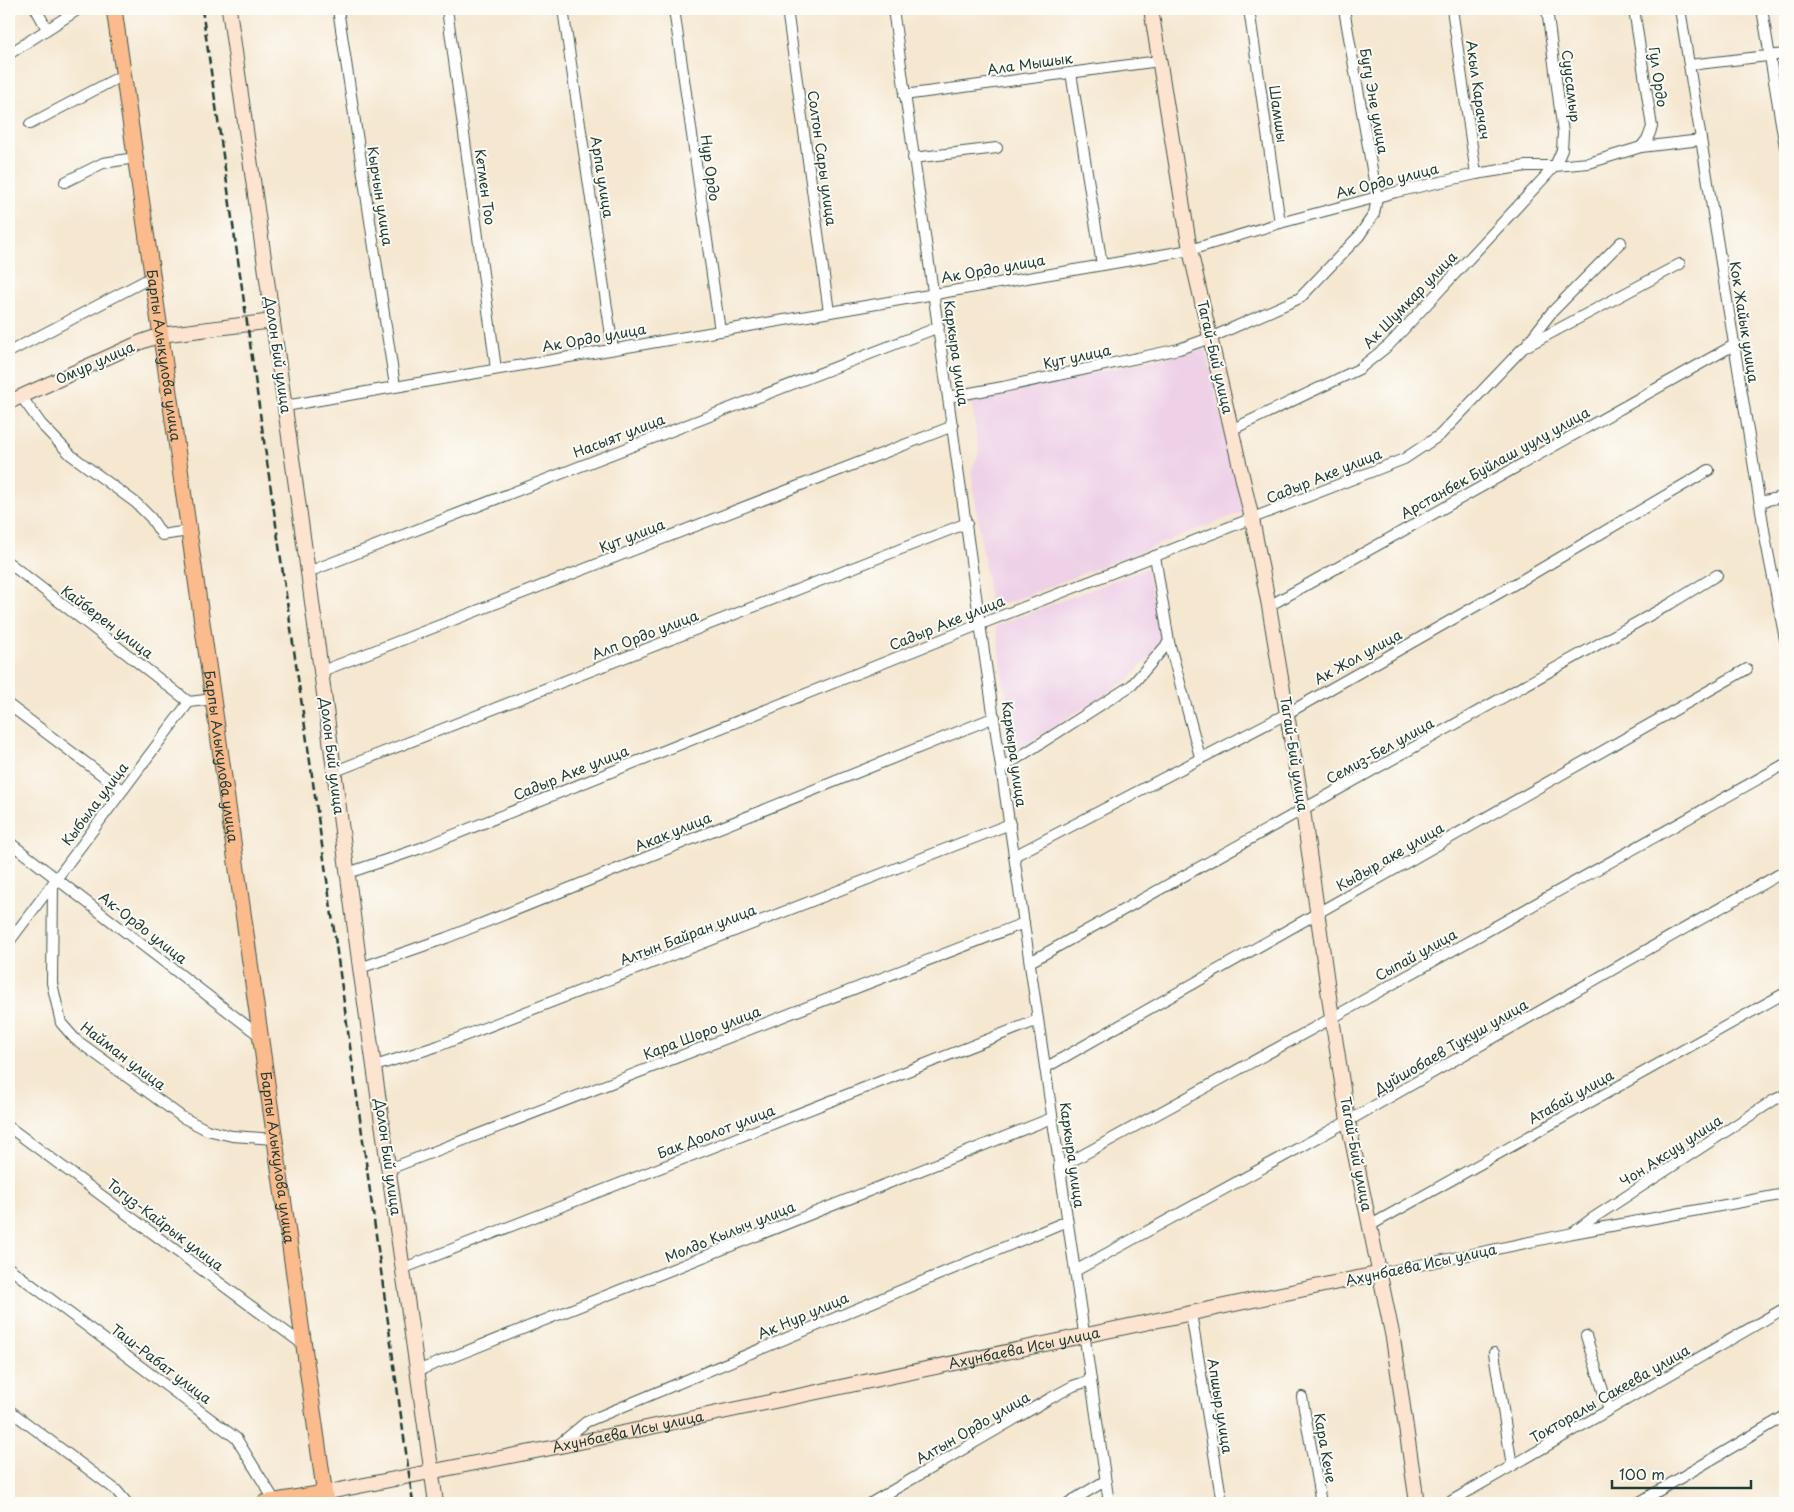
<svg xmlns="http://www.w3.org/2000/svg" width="1794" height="1512" font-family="'Playpen Sans',sans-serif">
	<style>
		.built { fill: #eed0e7 }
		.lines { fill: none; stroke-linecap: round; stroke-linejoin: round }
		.street-casing { stroke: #3f564b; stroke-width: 12 }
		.secondary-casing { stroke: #3f564b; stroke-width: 16 }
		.primary-casing { stroke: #3f564b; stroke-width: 17 }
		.street { stroke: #fff; stroke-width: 10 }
		.secondary { stroke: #fde4d1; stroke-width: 14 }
		.primary { stroke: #fbbb8d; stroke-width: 15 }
		.rail { stroke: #1f3d34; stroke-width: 2.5; stroke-dasharray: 8 4; stroke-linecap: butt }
		.labels { text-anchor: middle; stroke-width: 4; stroke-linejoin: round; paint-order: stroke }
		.street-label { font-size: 14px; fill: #1f3d34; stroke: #fdfcf7 }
	</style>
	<rect width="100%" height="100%" fill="#fdfcf7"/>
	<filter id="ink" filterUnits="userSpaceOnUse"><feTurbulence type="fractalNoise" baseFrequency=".02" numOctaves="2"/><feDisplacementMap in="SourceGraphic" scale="10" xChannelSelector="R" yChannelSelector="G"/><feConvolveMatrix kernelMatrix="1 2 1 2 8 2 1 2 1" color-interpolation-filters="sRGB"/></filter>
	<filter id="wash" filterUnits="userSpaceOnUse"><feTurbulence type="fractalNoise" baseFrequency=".0096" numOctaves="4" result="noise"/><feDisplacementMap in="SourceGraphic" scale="20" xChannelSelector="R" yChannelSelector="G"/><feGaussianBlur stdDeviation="1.12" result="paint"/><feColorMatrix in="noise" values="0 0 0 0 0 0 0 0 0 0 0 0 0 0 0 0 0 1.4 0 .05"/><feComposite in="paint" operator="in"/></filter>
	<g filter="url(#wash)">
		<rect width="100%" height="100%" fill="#f5e7d0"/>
		<g class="built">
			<path d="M1206,349l37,163 -252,97 -20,-138 8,-18 -8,-55z"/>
			<path d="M1147,568l15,75 -32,35 -116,74 -18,-126z"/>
		</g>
	</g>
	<g filter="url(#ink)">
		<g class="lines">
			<g class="street-casing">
				<g id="street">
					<path d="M36,9l11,20"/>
					<path d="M338,9l57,377"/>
					<path d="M447,9l49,360"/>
					<path d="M563,9l50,340"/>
					<path d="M674,9l46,322"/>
					<path d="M787,9l42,303"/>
					<path d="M893,9l87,615 129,879"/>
					<path d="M1249,9l31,214"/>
					<path d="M1452,9l24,165"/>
					<path d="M1634,9l18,118 -4,11 -7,9"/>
					<path d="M1680,9l86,533 19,97"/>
					<path d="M1762,9l23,138"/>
					<path d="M9,54l70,-45"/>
					<path d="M1689,65l96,-11"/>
					<path d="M1071,73l31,192"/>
					<path d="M904,95l255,-34"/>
					<path d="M30,124l93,-49"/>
					<path d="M913,158l84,-10"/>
					<path d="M65,182l38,-19 32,-5"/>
					<path d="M1527,344l24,-31 70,-71"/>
					<path d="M9,352l143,-75"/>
					<path d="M21,396l20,28 30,31 65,48 15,15 11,17 26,-4"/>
					<path d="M948,397l55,-10 176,-38 31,-11 90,-40 59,-62 15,-22 3,-16 -33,-189"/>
					<path d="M285,406l905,-156 90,-27 116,-31 80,-18 50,-8h29l34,-3 52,-16 60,-7"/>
					<path d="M1231,430l128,-61 30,-24 166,-179 7,-16 1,-17 -16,-124"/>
					<path d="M1760,502l25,-6"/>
					<path d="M1155,556l14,86 31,115"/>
					<path d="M9,563l180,139"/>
					<path d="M308,572l631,-245"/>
					<path d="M1269,606l465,-261"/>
					<path d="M322,671l631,-245"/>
					<path d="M9,705l113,85"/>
					<path d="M1002,768l130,-83 37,-43"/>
					<path d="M333,772l634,-249"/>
					<path d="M9,842l251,194"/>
					<path d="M1014,856l274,-143 239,-136 182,-107"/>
					<path d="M348,873l73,-25 552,-221 431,-168 36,-24 83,-87 157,-84"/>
					<path d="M53,883l-1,100 9,40 14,16 107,78 25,13 25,6 43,3"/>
					<path d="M9,942l180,-240 24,-3"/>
					<path d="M1030,962l640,-358 47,-29"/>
					<path d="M360,968l86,-30 549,-221"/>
					<path d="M375,1066l63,-20 572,-222"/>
					<path d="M1045,1068l702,-399"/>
					<path d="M9,1127l296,219"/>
					<path d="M1059,1168l273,-150 453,-254"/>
					<path d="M389,1169l635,-246"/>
					<path d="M1371,1225l414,-232"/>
					<path d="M1574,1232l16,-12 184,-120 11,-5"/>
					<path d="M9,1268l227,170 39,63"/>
					<path d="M404,1268l634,-248"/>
					<path d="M1075,1271l273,-150 437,-250"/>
					<path d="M1381,1273l192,-40 212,-39"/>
					<path d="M1191,1313l31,190"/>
					<path d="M1586,1336l23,74"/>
					<path d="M1494,1353l18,113"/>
					<path d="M417,1371l635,-253"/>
					<path d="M1302,1397l19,106"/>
					<path d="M9,1410l107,80 11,13"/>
					<path d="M557,1446l29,-24 481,-201"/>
					<path d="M871,1503l178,-104 24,-13 18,-6"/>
					<path d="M1068,1503l37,-22"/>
					<path d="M1448,1503l337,-195"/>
					<path d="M1638,1503l147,-87"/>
				</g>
			</g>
			<g class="secondary-casing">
				<g id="secondary">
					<path d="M229,9l79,563 52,396 76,535"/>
					<path d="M1151,9l39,241 62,269 17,87 34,204 29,208 16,103 45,217 24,165"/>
					<path d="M9,402l132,-60 20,-7 112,-14"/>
					<path id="s1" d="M324,1493l232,-46 825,-174"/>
				</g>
			</g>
			<g class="primary-casing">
				<g id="primary">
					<path id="s2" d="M114,9l99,690 113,804"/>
					<path d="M264,1503l60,-10"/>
				</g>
			</g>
			<use href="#street" class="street"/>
			<use href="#secondary" class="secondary"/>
			<use href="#primary" class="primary"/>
			<path class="rail" d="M202,9l127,885 84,609"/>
		</g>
	</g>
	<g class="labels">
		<g class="street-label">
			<text transform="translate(1030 64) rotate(-8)" y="5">Ала Мышык</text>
			<text transform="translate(1658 77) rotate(82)" y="5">Гул Ордо</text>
			<text transform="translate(1571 86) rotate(83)" y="5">Суусамыр</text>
			<text transform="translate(1478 90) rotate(82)" y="5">Акыл Карачач</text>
			<text transform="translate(1374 101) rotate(80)" y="5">Бугу Эне улица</text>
			<text transform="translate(1278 114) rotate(82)" y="5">Шамшы</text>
			<text transform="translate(822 158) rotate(82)" y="5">Солтон Сары улица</text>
			<text transform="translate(710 168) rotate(82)" y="5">Нур Ордо</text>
			<text transform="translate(602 177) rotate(81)" y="5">Арпа улица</text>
			<text transform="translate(1387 181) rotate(-14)" y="5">Ак Ордо улица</text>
			<text transform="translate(485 187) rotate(82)" y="5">Кетмен Тоо</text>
			<text transform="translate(380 196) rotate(81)" y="5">Кырчын улица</text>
			<text transform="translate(993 269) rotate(-10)" y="5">Ак Ордо улица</text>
			<text transform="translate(1410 300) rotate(-46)" y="5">Ак Шумкар улица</text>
			<text transform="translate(1744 322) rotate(81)" y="5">Кок Жайык улица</text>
			<text transform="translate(594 338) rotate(-10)" y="5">Ак Ордо улица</text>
			<text transform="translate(956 353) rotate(82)" y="5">Каркыра улица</text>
			<text dy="5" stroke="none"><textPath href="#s2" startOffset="350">Барпы Алыкулова улица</textPath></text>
			<text transform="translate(278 355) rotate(82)" y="5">Долон Бий улица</text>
			<text transform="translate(1077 357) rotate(-12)" y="5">Кут улица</text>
			<text transform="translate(1215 357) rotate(77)" y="5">Тагай-Бий улица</text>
			<text transform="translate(95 363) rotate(-24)" y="5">Омур улица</text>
			<text transform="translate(619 436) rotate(-21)" y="5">Насыят улица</text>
			<text transform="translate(1495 463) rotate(-29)" y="5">Арстанбек Буйлаш уулу улица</text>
			<text transform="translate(1324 476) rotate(-22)" y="5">Садыр Аке улица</text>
			<text transform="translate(632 536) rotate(-21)" y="5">Кут улица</text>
			<text transform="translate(107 622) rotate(37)" y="5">Кайберен улица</text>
			<text transform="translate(947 623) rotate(-22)" y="5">Садыр Аке улица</text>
			<text transform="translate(645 635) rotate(-21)" y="5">Алп Ордо улица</text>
			<text transform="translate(1358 657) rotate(-29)" y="5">Ак Жол улица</text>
			<text transform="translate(1380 751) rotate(-29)" y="5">Семиз-Бел улица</text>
			<text transform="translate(1014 754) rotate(82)" y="5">Каркыра улица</text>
			<text transform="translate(1294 754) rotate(81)" y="5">Тагай-Бий улица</text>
			<text dy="5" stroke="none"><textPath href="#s2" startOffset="755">Барпы Алыкулова улица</textPath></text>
			<text transform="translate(332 756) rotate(83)" y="5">Долон Бий улица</text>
			<text transform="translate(571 773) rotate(-22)" y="5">Садыр Аке улица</text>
			<text transform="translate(95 804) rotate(-53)" y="5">Кыбыла улица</text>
			<text transform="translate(673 832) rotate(-22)" y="5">Акак улица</text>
			<text transform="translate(1390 857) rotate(-30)" y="5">Кыдыр аке улица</text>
			<text transform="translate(143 928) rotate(38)" y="5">Ак-Ордо улица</text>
			<text transform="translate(688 935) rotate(-21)" y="5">Алтын Байран улица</text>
			<text transform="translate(1416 955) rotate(-29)" y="5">Сыпай улица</text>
			<text transform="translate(702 1033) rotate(-21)" y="5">Кара Шоро улица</text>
			<text transform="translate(1451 1047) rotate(-30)" y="5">Дуйшобаев Тукуш улица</text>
			<text transform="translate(123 1056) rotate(37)" y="5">Найман улица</text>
			<text transform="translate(1571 1097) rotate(-29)" y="5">Атабай улица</text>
			<text transform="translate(716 1132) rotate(-21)" y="5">Бак Доолот улица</text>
			<text transform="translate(1671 1151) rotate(-33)" y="5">Чон Аксуу улица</text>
			<text transform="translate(1356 1154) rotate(79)" y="5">Тагай-Бий улица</text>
			<text transform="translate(1072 1155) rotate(82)" y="5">Каркыра улица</text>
			<text dy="5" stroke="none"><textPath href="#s2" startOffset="1160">Барпы Алыкулова улица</textPath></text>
			<text transform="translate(388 1157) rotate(82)" y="5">Долон Бий улица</text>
			<text transform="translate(165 1225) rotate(37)" y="5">Тогуз-Кайрык улица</text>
			<text transform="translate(730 1232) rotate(-22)" y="5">Молдо Кылыч улица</text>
			<text transform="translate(1421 1265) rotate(-12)" y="5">Ахунбаева Исы улица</text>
			<text transform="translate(803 1316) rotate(-23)" y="5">Ак Нур улица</text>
			<text dy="5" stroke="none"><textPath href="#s1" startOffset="715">Ахунбаева Исы улица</textPath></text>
			<text transform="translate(161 1364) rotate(37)" y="5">Таш-Рабат улица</text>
			<text transform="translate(1610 1394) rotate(-30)" y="5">Токторалы Сакеева улица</text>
			<text transform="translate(1220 1406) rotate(81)" y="5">Апшыр улица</text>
			<text transform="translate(973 1428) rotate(-30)" y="5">Алтын Ордо улица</text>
			<text dy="5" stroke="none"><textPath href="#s1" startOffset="310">Ахунбаева Исы улица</textPath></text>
			<text transform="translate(1325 1448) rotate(80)" y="5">Кара Кече</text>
		</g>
	</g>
	<rect width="1794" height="1512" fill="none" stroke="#fdfcf7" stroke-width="30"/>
	<path d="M1612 1480v8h139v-8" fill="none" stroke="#1f3d34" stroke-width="2.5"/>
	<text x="1619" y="1480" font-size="15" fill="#1f3d34" stroke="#fdfcf7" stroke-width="4" paint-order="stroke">100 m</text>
</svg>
